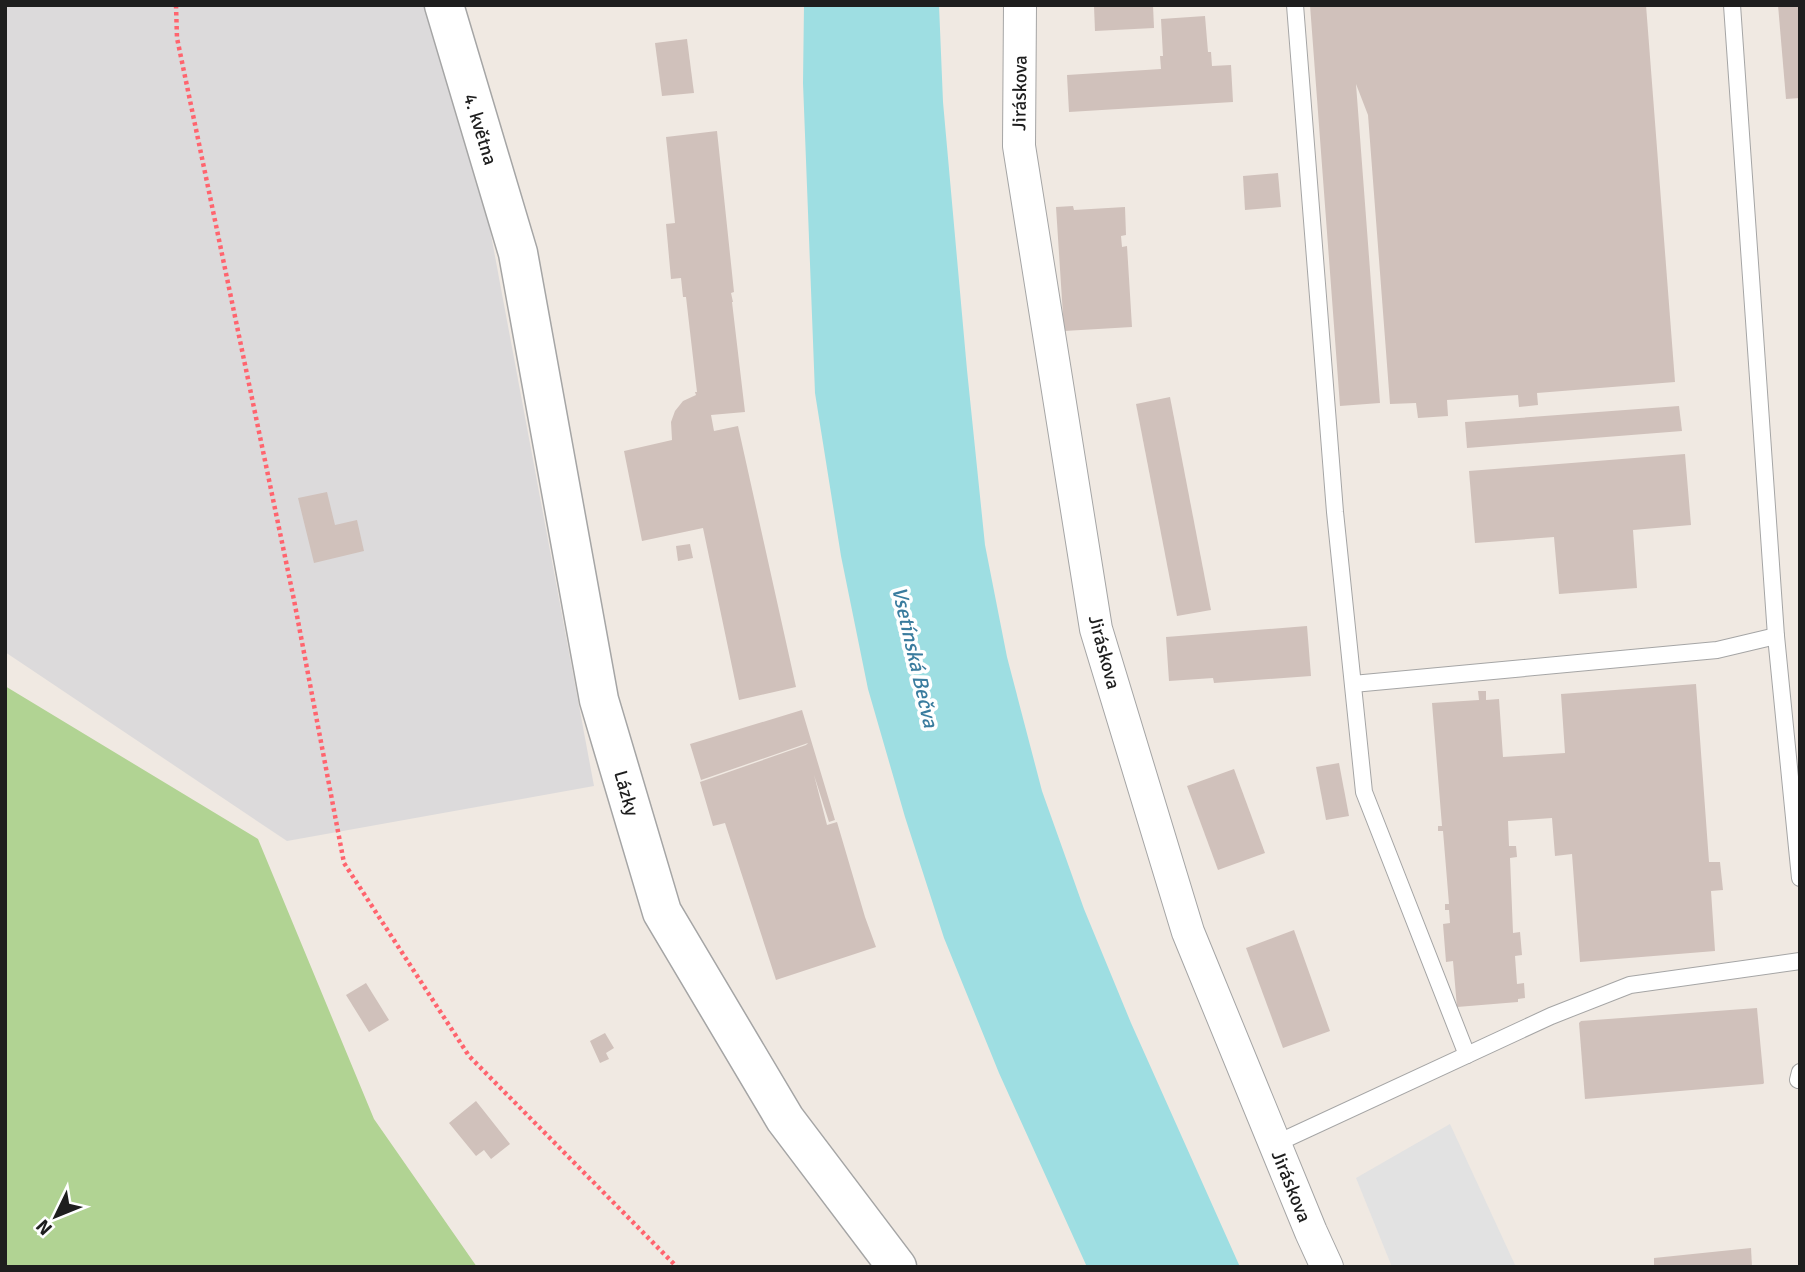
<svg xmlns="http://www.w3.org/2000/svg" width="1805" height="1272" font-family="Signika,sans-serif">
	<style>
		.residential { fill: #dcdadb }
		.forest { fill: #b1d393 }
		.parking { fill: #e2e2e2 }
		.water { fill: #9edee2 }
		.building { fill: #d0c1bb }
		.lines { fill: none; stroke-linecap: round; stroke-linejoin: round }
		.service-casing { stroke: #a5a5a5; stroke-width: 18 }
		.minor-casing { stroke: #a5a5a5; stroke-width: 34 }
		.tertiary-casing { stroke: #a5a5a5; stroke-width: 41 }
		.path { stroke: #ff646e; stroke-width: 4.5; stroke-dasharray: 3.5 3.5; stroke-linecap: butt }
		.service { stroke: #fff; stroke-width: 16 }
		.minor { stroke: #fff; stroke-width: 32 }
		.tertiary { stroke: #fff; stroke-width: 38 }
		.labels { text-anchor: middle; stroke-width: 7; stroke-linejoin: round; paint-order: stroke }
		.street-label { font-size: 19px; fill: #1e1e1e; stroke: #fff }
		.water-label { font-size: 21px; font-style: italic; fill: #3a7c9e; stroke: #fff }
	</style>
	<rect width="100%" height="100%" fill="#f0e9e2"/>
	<path class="residential" d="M5,5h443l146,781 -307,55 -282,-189z"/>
	<path class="forest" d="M5,686l253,153 116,280 103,148h-472z"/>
	<path class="parking" d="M1450,1124l66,143h-124l-36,-89z"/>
	<path class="water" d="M804,5h135l4,97 24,268 18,175 22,112 35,134 42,118 47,114 109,244h-153l-88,-194 -55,-135 -39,-121 -37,-128 -27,-133 -26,-163 -12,-310z"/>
	<g class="building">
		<path d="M1116,5h37l1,23 -59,3 -1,-25z"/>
		<path d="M1310,5h336l29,377 -138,11 1,12 -19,2 -1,-12 -71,5 1,16 -30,2 -2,-15 -26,1 -22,-289 -12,-31 24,319 -40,3z"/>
		<path d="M1778,5h22v93l-14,1z"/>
		<path d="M1205,16l3,36h3l1,14 19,-1 2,37 -164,10 -2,-37 94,-6 -1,-13h3l-2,-37z"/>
		<path d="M687,39l7,54 -32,3 -7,-53z"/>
		<path d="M717,131l17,161 -3,1 2,9h-1l13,110 -34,3 3,16 24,-5 58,261 -57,13 -36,-172 -61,13 -18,-90 48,-11 -1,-18 4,-11 8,-10 13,-6 -1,-3h2l-11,-95h-3l-2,-19 -10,1 -5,-55 9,-1 -9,-86z"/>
		<path d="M1278,173l3,34 -36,3 -2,-34z"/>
		<path d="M1073,206l1,4 51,-3 1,28 -5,1 1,11 5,-1 5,81 -68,4 -8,-124z"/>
		<path d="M1170,397l41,213 -34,6 -41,-212z"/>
		<path d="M1679,406l3,25 -215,17 -2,-26z"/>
		<path d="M1685,454l6,71 -58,5 4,58 -78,6 -5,-57 -79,6 -6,-72z"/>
		<path d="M327,492l8,33 22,-5 7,31 -50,12 -16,-65z"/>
		<path d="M690,544l3,14 -15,3 -2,-15z"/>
		<path d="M1307,626l4,50 -97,7 -1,-5 -44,3 -3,-44z"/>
		<path d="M1696,684l13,178h11l3,28 -12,1 4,60 -135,11 -8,-108 -17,2 -3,-38 -44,3 1,25h7l1,11 -7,1 3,75 7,-1 2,23 -7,1 2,28 7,-1 1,15 -7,1v3l-61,5 -4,-46 -7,1 -3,-38 7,-1 -1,-13h-4v-6h4l-6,-73h-5v-5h4l-10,-123 47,-3 -1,-9h8v9l13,-1 4,58 62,-4 -4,-59z"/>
		<path d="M802,710l33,110 -6,2 -15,-47 13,50 10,-3 28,95 11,30 -100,33 -51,-157 -12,3 -13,-44 106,-37 2,-2 -107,37 -11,-36z"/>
		<path d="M1339,763l10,53 -23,4 -10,-53z"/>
		<path d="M1234,769l31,84 -47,17 -31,-84z"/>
		<path d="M1294,930l36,101 -47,17 -37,-100z"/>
		<path d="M366,983l23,37 -20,12 -23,-37z"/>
		<path d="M1757,1008l7,75 -1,1 -178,15 -6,-76 2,-2z"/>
		<path d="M605,1033l9,15 -8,5 3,6 -9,4 -10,-22z"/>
		<path d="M476,1101l34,43 -19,15 -7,-9 -8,6 -27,-33z"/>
		<path d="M1751,1248l1,19h-98v-9z"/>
	</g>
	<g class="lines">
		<g class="service-casing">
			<g id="service">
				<path d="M1295,5l40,507 29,280 103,263"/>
				<path d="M1732,5l44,631 24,242"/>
				<path d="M1353,684l364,-34 59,-14"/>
				<path d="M1798,1080l2,-8"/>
				<path d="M1275,1144l276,-128 79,-31 170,-24"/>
			</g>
		</g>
		<g class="minor-casing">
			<path id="minor" d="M1020,5l-1,141 77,483 92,303 123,300 16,35"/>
		</g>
		<g class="tertiary-casing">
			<path id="tertiary" d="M444,5l74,248 81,447 63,212 123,207 112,148"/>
		</g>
		<path class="path" d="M176,5l1,33 117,562 50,263 125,193 208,211"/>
		<use href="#service" class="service"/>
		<use href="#minor" class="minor"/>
		<use href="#tertiary" class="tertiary"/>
	</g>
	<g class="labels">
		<g class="street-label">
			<text transform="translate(1019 93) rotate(-89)" y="7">Jiráskova</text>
			<text transform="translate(481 129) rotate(73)" y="7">4. května</text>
			<text transform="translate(1105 652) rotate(75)" y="7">Jiráskova</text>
			<text transform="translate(627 793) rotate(74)" y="7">Lázky</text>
			<text transform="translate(1292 1186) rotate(68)" y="7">Jiráskova</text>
		</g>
		<g class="water-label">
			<text transform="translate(915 657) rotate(77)" y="7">Vsetínská Bečva</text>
		</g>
	</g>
	<rect width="1805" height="1272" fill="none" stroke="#1e1e1e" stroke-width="14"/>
	<g transform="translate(56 1216) rotate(227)" stroke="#ffffff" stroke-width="5" paint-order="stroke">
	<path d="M0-5L12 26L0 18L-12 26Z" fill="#1e1e1e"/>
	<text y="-10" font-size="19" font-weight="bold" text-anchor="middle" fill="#1e1e1e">N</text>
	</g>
</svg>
